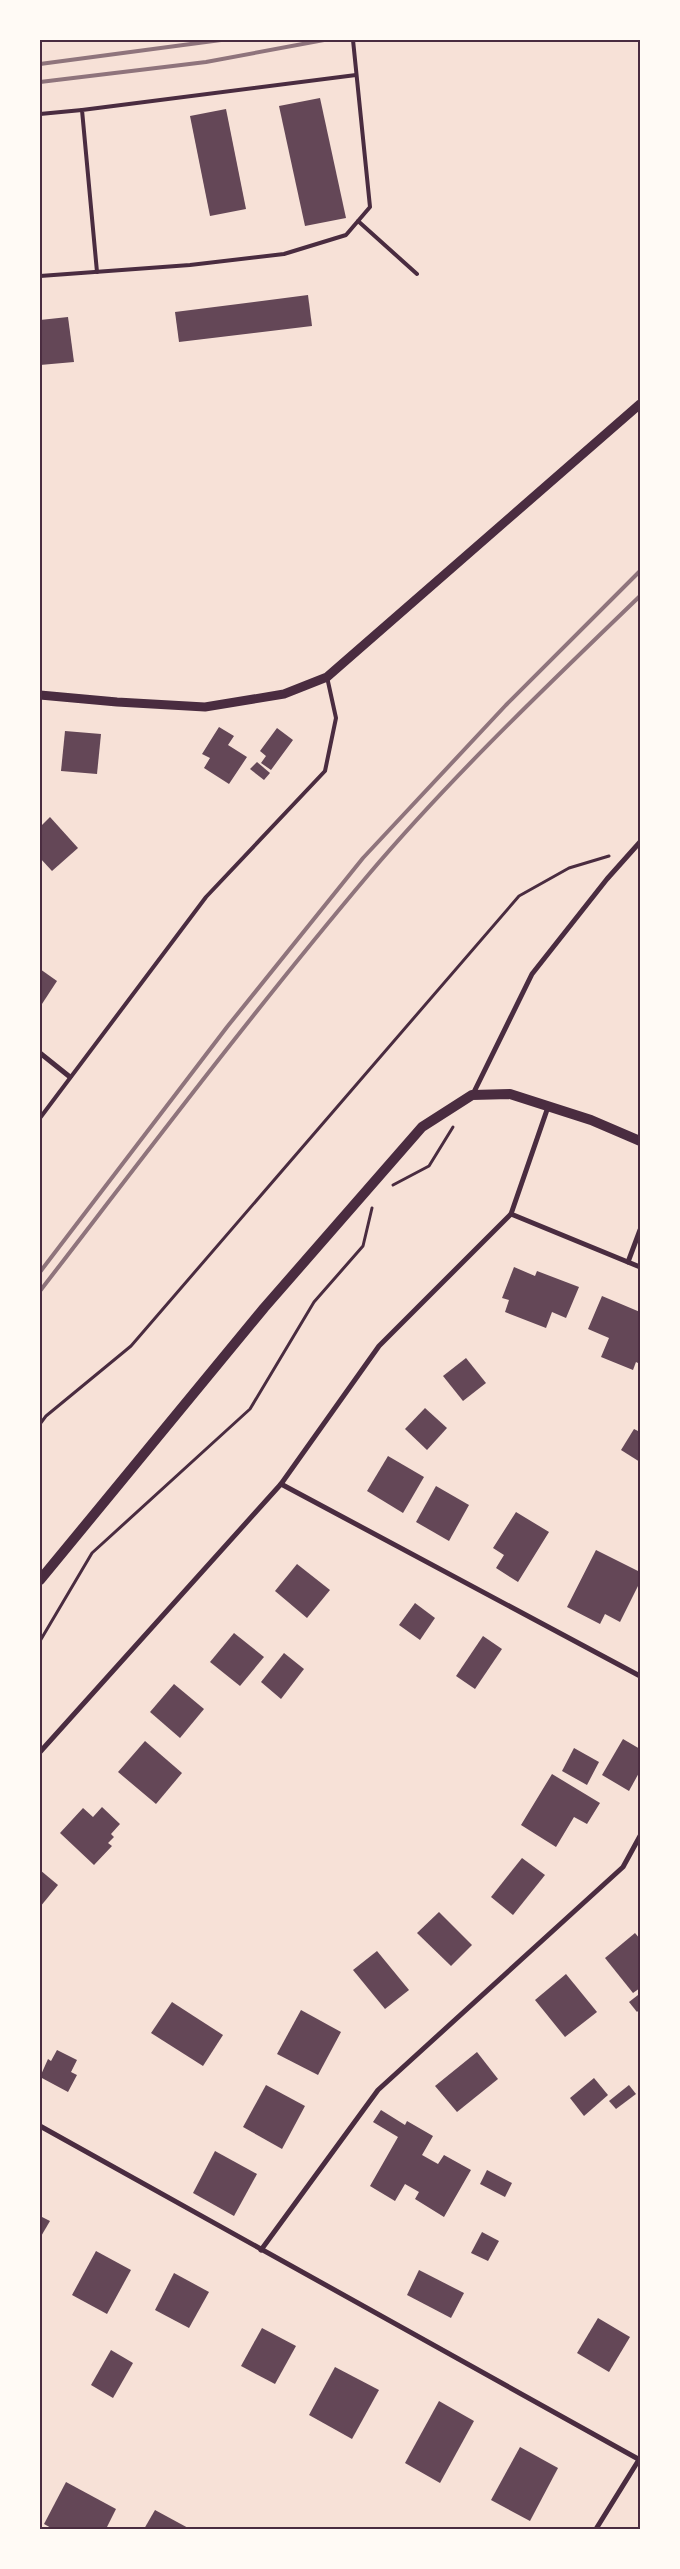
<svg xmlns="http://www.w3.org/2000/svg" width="680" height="2569" font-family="'Source Sans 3',sans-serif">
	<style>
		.building { fill: #644757 }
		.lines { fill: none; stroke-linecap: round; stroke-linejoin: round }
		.path { stroke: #4a2c40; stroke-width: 3 }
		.service { stroke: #4a2c40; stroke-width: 4 }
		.minor { stroke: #4a2c40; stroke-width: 5 }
		.tertiary { stroke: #4a2c40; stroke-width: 9 }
		.secondary { stroke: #4a2c40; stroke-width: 10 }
		.rail { stroke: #8f747c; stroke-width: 4 }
		.neatline { fill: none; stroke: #4a2c40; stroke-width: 2 }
	</style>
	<rect width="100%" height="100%" fill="#f7e1d7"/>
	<g class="building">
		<path d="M320,98l26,120 -41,8 -26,-120z"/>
		<path d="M226,109l20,100 -36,7 -20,-100z"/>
		<path d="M308,295l4,31 -133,16 -4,-30z"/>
		<path d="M68,317l6,45 -34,3v-45z"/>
		<path d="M219,727l15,9 -6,9 19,12 -18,27 -25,-16 6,-10 -8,-4z"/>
		<path d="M277,728l16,12 -22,30 -10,-7 5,-7 -6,-5z"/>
		<path d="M65,731l36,3 -4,40 -36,-3z"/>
		<path d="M257,762l13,11 -6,7 -14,-11z"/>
		<path d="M50,817l28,31 -26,23 -12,-13v-31z"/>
		<path d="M40,969l17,12 -17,26z"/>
		<path d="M514,1267l21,9 2,-5 42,16 -13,31 -14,-6 -6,16 -41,-16 4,-12 -7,-2z"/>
		<path d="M602,1296l38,16v52l-4,-2 -3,8 -32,-13 8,-19 -21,-9z"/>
		<path d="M466,1358l20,25 -23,18 -20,-25z"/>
		<path d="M425,1408l22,20 -20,22 -22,-21z"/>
		<path d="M634,1429l6,3v30l-19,-12z"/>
		<path d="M388,1456l36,21 -21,36 -36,-22z"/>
		<path d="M436,1486l33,19 -20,36 -33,-19z"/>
		<path d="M516,1512l33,20 -31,50 -22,-14 8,-13 -11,-7z"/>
		<path d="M596,1550l44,22v10l-20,40 -15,-8 -5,10 -33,-17z"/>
		<path d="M297,1564l33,26 -23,28 -32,-27z"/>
		<path d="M415,1603l20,15 -15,22 -21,-15z"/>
		<path d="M234,1633l30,24 -24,29 -30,-24z"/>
		<path d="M483,1636l19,13 -27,40 -19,-13z"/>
		<path d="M284,1653l20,16 -23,30 -20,-17z"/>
		<path d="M174,1684l30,25 -24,29 -30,-26z"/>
		<path d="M623,1739l17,10v22l-11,20 -27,-16z"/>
		<path d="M145,1741l37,32 -26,31 -38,-32z"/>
		<path d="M574,1748l25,14 -12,23 -25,-14z"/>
		<path d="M552,1774l48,29 -13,21 -13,-7 -18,30 -35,-22z"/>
		<path d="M102,1807l18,17 -9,10 3,3 -6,6 4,3 -18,19 -34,-32 23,-25 10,9z"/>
		<path d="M522,1858l23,17 -32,40 -22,-18z"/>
		<path d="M40,1870l18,15 -18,22z"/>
		<path d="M439,1912l33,33 -21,21 -34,-33z"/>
		<path d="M635,1933l5,6v49l-7,5 -28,-35z"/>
		<path d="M377,1951l32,39 -24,19 -32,-39z"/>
		<path d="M566,1974l31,38 -32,25 -30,-37z"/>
		<path d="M638,1995l2,14 -3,3 -8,-10z"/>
		<path d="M172,2002l51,33 -20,31 -52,-33z"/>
		<path d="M301,2010l40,22 -23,43 -41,-21z"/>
		<path d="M57,2050l20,10 -6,12 6,3 -9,17 -28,-15 8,-18 3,2z"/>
		<path d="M477,2052l21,27 -41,33 -22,-26z"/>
		<path d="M594,2078l14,17 -24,21 -14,-18z"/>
		<path d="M266,2085l39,21 -23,43 -39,-22z"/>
		<path d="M629,2085l7,9 -20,15 -7,-8z"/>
		<path d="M381,2110l24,15 2,-4 26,15 -11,19 16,9 6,-9 27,15 -27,47 -29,-18 4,-7 -14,-8 -10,17 -25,-15 28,-49 -25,-15z"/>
		<path d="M215,2151l42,23 -23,42 -41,-23z"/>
		<path d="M487,2170l25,13 -7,14 -25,-13z"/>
		<path d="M40,2216l10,5 -10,17z"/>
		<path d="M482,2232l17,9 -11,20 -17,-8z"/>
		<path d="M96,2251l35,19 -24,44 -35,-19z"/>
		<path d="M419,2270l45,23 -13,25 -44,-23z"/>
		<path d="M174,2273l35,19 -20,36 -34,-18z"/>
		<path d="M598,2318l32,19 -21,35 -32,-19z"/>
		<path d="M262,2328l34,18 -21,38 -34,-18z"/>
		<path d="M111,2350l22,13 -20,35 -22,-13z"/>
		<path d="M335,2367l44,23 -27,49 -43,-24z"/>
		<path d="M439,2401l35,20 -34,62 -35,-20z"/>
		<path d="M520,2447l38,21 -28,53 -39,-21z"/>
		<path d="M66,2482l50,27 -10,20h-53l-9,-5z"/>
		<path d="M155,2510l35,19h-46z"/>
	</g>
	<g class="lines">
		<g class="path">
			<path d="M393,1185l36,-19 24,-39"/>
			<path d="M40,1424l6,-8 85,-70 388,-450 50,-28 40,-12"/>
			<path d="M40,1641l52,-88 158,-144 64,-107 49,-56 9,-38"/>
		</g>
		<g class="service">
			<path d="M40,114l42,-4"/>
			<path d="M358,221l59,53"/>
			<path d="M97,272l-15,-162 274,-35"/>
			<path d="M40,276l150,-11 94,-11 62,-19 24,-28 -17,-167"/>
			<path d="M40,1118l166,-221 119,-126 11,-53 -9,-41"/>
		</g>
		<g class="minor">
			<path d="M40,1053l30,24"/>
			<path d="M473,1094l59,-120 75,-95 33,-37"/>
			<path d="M511,1214l37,-107"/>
			<path d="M628,1262l12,-32"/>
			<path d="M281,1484l359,192"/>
			<path d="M40,1752l241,-268 98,-138 132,-132 129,53"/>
			<path d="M40,2126l600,334"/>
			<path d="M261,2250l117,-160 245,-223 17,-31"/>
			<path d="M596,2529l44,-71"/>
		</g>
		<path class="tertiary" d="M40,695l77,7 88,5 79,-13 43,-17 313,-273"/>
		<path class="secondary" d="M40,1580l224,-272 158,-181 50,-32 38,-1 81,26 49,21"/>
		<g class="rail">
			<path d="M40,64l181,-24"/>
			<path d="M40,82l166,-20 118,-22"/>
			<path d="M40,1272l187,-245 136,-169 143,-153 134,-134"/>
			<path d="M40,1291c108,-140 215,-282 329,-417 84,-99 178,-188 271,-278"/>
		</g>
	</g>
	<rect width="680" height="2569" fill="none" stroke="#fffaf5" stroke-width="82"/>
	<rect x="41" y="41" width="598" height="2487" class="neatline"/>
</svg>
